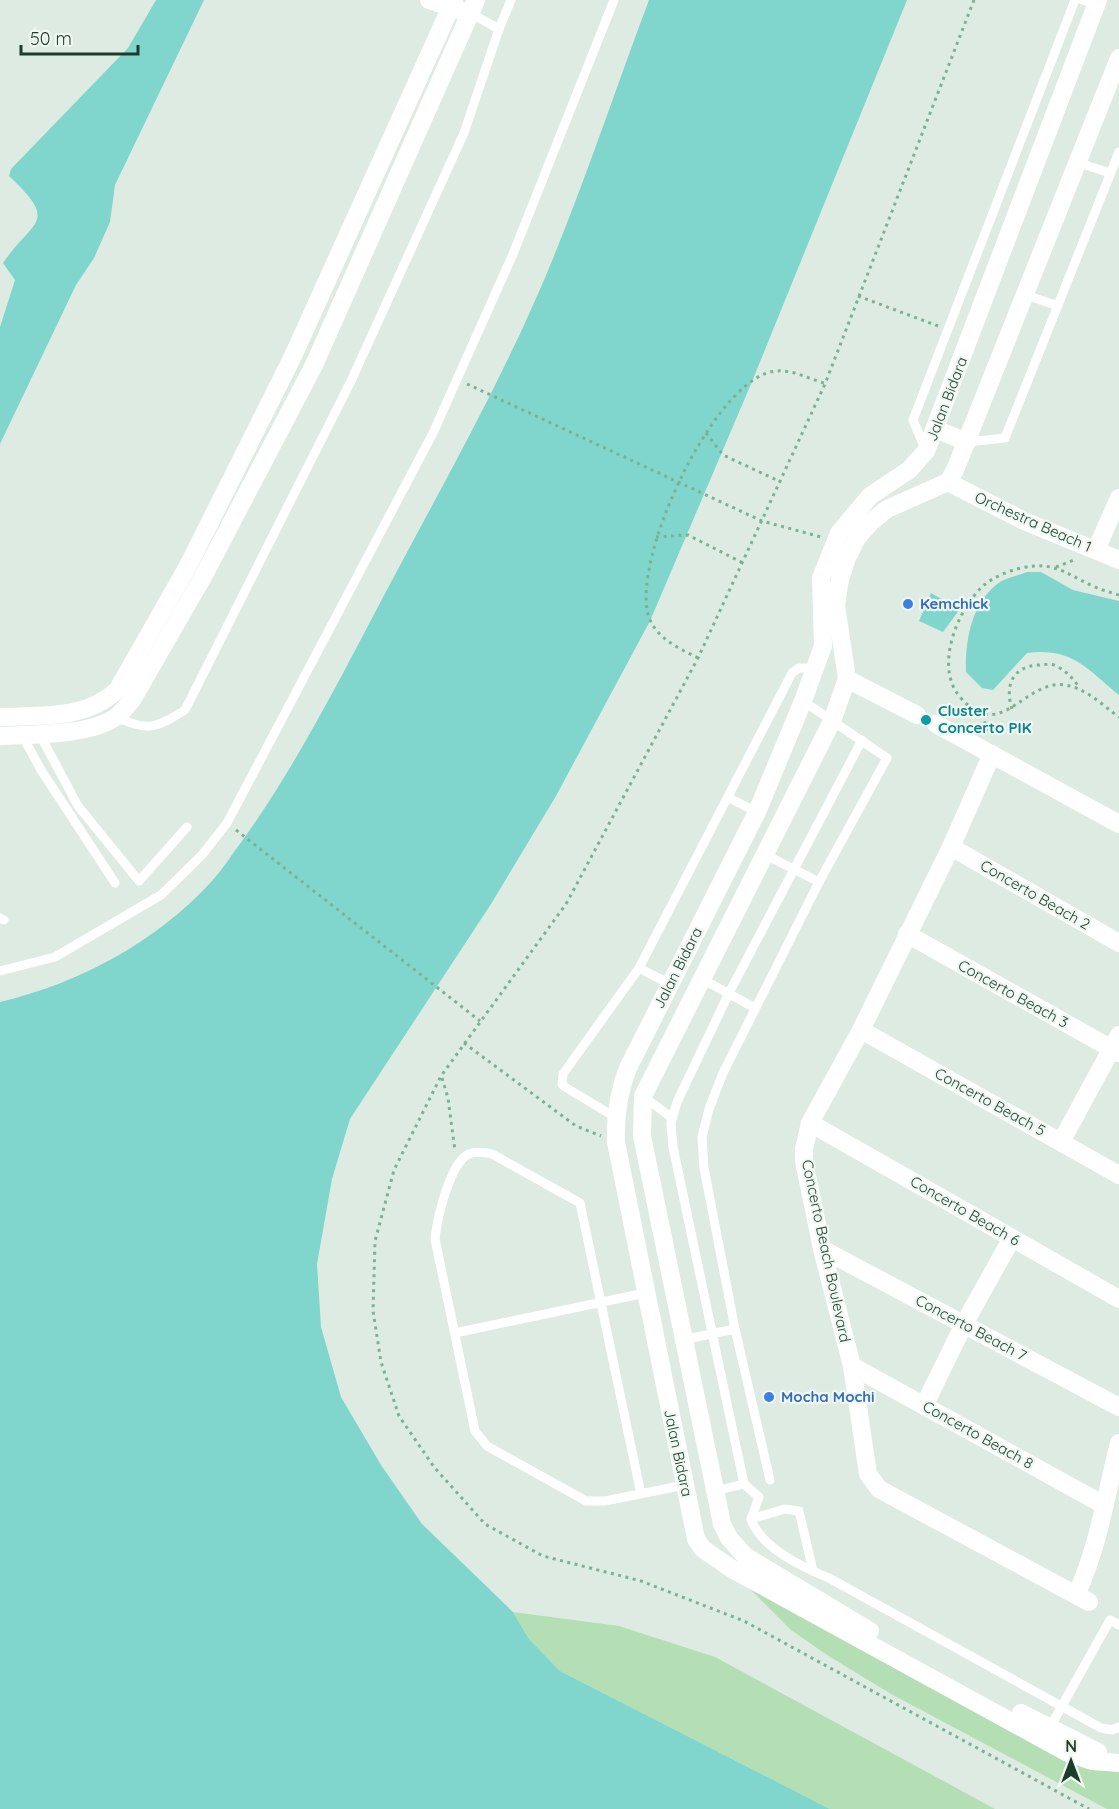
<svg xmlns="http://www.w3.org/2000/svg" width="1119" height="1809" font-family="Quicksand,sans-serif">
	<style>
		.green { fill: #b4dfb4 }
		.water { fill: #80d6cc }
		.lines { fill: none; stroke-linecap: round; stroke-linejoin: round }
		.path { stroke: #7bb292; stroke-width: 3; stroke-dasharray: 3 4.5; stroke-linecap: butt }
		.service { stroke: #fff; stroke-width: 9 }
		.minor { stroke: #fff; stroke-width: 18 }
		.shop-dot { fill: #3f7fe0; stroke: #eff8f1; stroke-width: 2 }
		.culture-dot { fill: #0f9aa8; stroke: #eff8f1; stroke-width: 2 }
		.labels { text-anchor: middle; stroke-width: 4.5; stroke-linejoin: round; paint-order: stroke }
		.street-label { font-size: 15px; fill: #1e3c2c; stroke: #eff8f1 }
		.shop-label { font-size: 15px; font-weight: bold; fill: #366cbe; stroke: #eff8f1; text-anchor: start }
		.culture-label { font-size: 15px; font-weight: bold; fill: #0d838f; stroke: #eff8f1; text-anchor: start }
	</style>
	<rect width="100%" height="100%" fill="#deebe2"/>
	<g class="green">
		<path d="M745,1584l374,183v42h-12l-216,-115 -64,-39 -36,-25z"/>
		<path d="M513,1612l106,14 96,31 280,152h-165l-270,-138 -31,-32z"/>
	</g>
	<g class="water">
		<path d="M156,0h48l-89,185 -5,37 -16,36 -18,27 -76,159v-117l15,-47 -12,-17c30,-44 57,-39 6,-87l2,-7 117,-121z"/>
		<path d="M649,0h258l-156,384 -101,237 -94,175 -65,108 -141,215 -18,60 -15,85 4,63 20,70 40,68 41,59 91,88 16,27 31,32 270,138h-830v-807c80,-19 156,-60 212,-121 11,-12 20,-27 30,-40 49,-68 89,-145 128,-219 63,-121 133,-240 184,-366 34,-84 63,-171 95,-256z"/>
		<path d="M1027,572h14l32,18 46,11v94c-32,-26 -47,-48 -92,-42l-34,37 -11,-2 -16,-16c-1,-30 5,-67 30,-87 8,-7 21,-9 31,-13z"/>
		<path d="M931,593l29,16 -17,23 -24,-11z"/>
	</g>
	<g class="lines">
		<g class="path">
			<path d="M974,0l-149,384 -127,274 -132,246 -125,172 -47,94 -19,71 -2,70 8,51 18,54 35,51 51,57 58,32 98,25 103,40 345,188"/>
			<path d="M858,296l80,30"/>
			<path d="M467,384l295,137 59,16"/>
			<path d="M706,433l17,22 58,27"/>
			<path d="M656,537l32,-2 55,28"/>
			<path d="M1056,567l18,-7"/>
			<path d="M1119,595c-9,-3 -18,-5 -26,-9 -21,-9 -35,-22 -59,-20 -16,1 -39,9 -51,20 -26,24 -49,81 -23,111 41,48 64,-18 105,-12 21,3 37,20 54,32"/>
			<path d="M698,658c-20,-10 -44,-21 -50,-44 -15,-58 62,-222 119,-241 20,-7 39,5 57,10"/>
			<path d="M1012,709c-7,-22 -1,-42 26,-44 6,0 13,-2 18,1 11,5 17,13 24,22"/>
			<path d="M983,714l4,19"/>
			<path d="M236,830l244,191"/>
			<path d="M464,1043l112,83 25,10"/>
			<path d="M442,1078l6,20 7,53"/>
		</g>
		<g class="service">
			<path d="M1082,0l15,4"/>
			<path d="M499,29l12,-29"/>
			<path d="M1079,163l31,10"/>
			<path d="M1026,295l32,11"/>
			<path d="M967,442l38,-4 114,-286"/>
			<path d="M926,451l-13,-31 162,-420"/>
			<path d="M116,717c32,15 40,11 69,-7l166,-329 113,-248 35,-104 -27,-15"/>
			<path d="M22,735l19,35 74,113"/>
			<path d="M40,735l38,71 61,75 48,-54"/>
			<path d="M862,740l-133,253 -52,109 -6,21 2,24 71,337 15,13 -8,22c10,29 51,48 78,59l272,150 11,2 7,-3"/>
			<path d="M729,798l28,14"/>
			<path d="M766,855l53,27"/>
			<path d="M0,918l4,2"/>
			<path d="M639,968l31,16"/>
			<path d="M0,971l55,-14 106,-62 41,-40 25,-32 206,-390 80,-179 101,-254"/>
			<path d="M702,979l53,29"/>
			<path d="M643,1096l29,22"/>
			<path d="M615,1117l-50,-30 -3,-3 1,-10 76,-106 153,-295 7,-5h15"/>
			<path d="M455,1333l190,-40"/>
			<path d="M682,1340l53,-11"/>
			<path d="M770,1480l-35,-151 -31,-161 -2,-31 7,-28 14,-36 96,-191 68,-124 -84,-57"/>
			<path d="M715,1491l29,-7"/>
			<path d="M641,1494l-61,-291 -88,-49c-8,-2 -15,-3 -23,0 -19,8 -32,65 -34,85l40,192 12,15 99,55h19l80,-16"/>
			<path d="M751,1519l34,-10 14,2 14,60"/>
			<path d="M1049,1729l61,-109 9,5"/>
		</g>
		<g class="minor">
			<path d="M429,0l33,11"/>
			<path d="M1098,0l-172,451 -17,19 -39,26 -31,37 -18,45 2,68 -20,55 -46,111 -129,256c-10,25 -13,47 -12,74l80,397 7,10 29,20 336,184 24,8 27,2"/>
			<path d="M935,429l32,13"/>
			<path d="M948,482l76,39 95,39"/>
			<path d="M1096,550l23,-52"/>
			<path d="M847,679l70,36"/>
			<path d="M0,717c41,-2 87,3 118,-28l70,-123 105,-210 161,-356"/>
			<path d="M936,724l183,100"/>
			<path d="M0,736c32,-2 89,0 116,-19 6,-4 11,-12 16,-17l72,-125 110,-210 162,-365"/>
			<path d="M992,754l-41,93 -90,183 -51,93 -6,26v12l18,88 30,117 16,108 11,15 210,113"/>
			<path d="M951,847l168,96"/>
			<path d="M907,934l212,119"/>
			<path d="M861,1030l258,145"/>
			<path d="M810,1123l309,176"/>
			<path d="M1061,1142l58,-107"/>
			<path d="M822,1249l297,158"/>
			<path d="M852,1366l252,139"/>
			<path d="M924,1406l40,-82 48,-86"/>
			<path d="M1077,1593c22,-48 29,-99 42,-150"/>
			<path d="M870,1631l-125,-75 -16,-18 -7,-14 -80,-388 1,-40 189,-375 15,-42 -11,-74 4,-26 7,-21 10,-20 14,-16 16,-13 61,-27 7,-12 164,-412"/>
			<path d="M1021,1713l77,39"/>
		</g>
	</g>
	<g class="shop-dot">
		<circle cx="908" cy="604" r="6"/>
		<circle cx="769" cy="1397" r="6"/>
	</g>
	<circle class="culture-dot" cx="926" cy="720" r="6"/>
	<g class="labels">
		<g class="street-label">
			<text transform="translate(947 399) rotate(-69)" y="5">Jalan Bidara</text>
			<text transform="translate(1033 522) rotate(24)" y="5">Orchestra Beach 1</text>
			<text transform="translate(1035 895) rotate(30)" y="5">Concerto Beach 2</text>
			<text transform="translate(678 968) rotate(-63)" y="5">Jalan Bidara</text>
			<text transform="translate(1013 994) rotate(29)" y="5">Concerto Beach 3</text>
			<text transform="translate(990 1102) rotate(29)" y="5">Concerto Beach 5</text>
			<text transform="translate(965 1211) rotate(30)" y="5">Concerto Beach 6</text>
			<text transform="translate(826 1251) rotate(78)" y="5">Concerto Beach Boulevard</text>
			<text transform="translate(971 1328) rotate(28)" y="5">Concerto Beach 7</text>
			<text transform="translate(978 1435) rotate(29)" y="5">Concerto Beach 8</text>
			<text transform="translate(678 1453) rotate(78)" y="5">Jalan Bidara</text>
		</g>
		<g class="shop-label">
			<text x="920" y="609">Kemchick</text>
			<text x="781" y="1402">Mocha Mochi</text>
		</g>
		<g class="culture-label">
			<text x="938" y="716">Cluster<tspan x="938" dy="17">Concerto PIK</tspan></text>
		</g>
	</g>
	<g transform="translate(1071 1761)" stroke="#eff8f1" stroke-width="4.5" paint-order="stroke">
	<path d="M0-4.5L10 22L0 15L-10 22Z" fill="#1e3c2c"/>
	<text y="-9" font-size="16" font-weight="bold" text-anchor="middle" fill="#1e3c2c">N</text>
	</g>
	<path d="M21 45v9h117v-9" fill="none" stroke="#1e3c2c" stroke-width="3"/>
	<text x="30" y="45" font-size="18" fill="#1e3c2c" stroke="#eff8f1" stroke-width="4.5" paint-order="stroke">50 m</text>
</svg>
